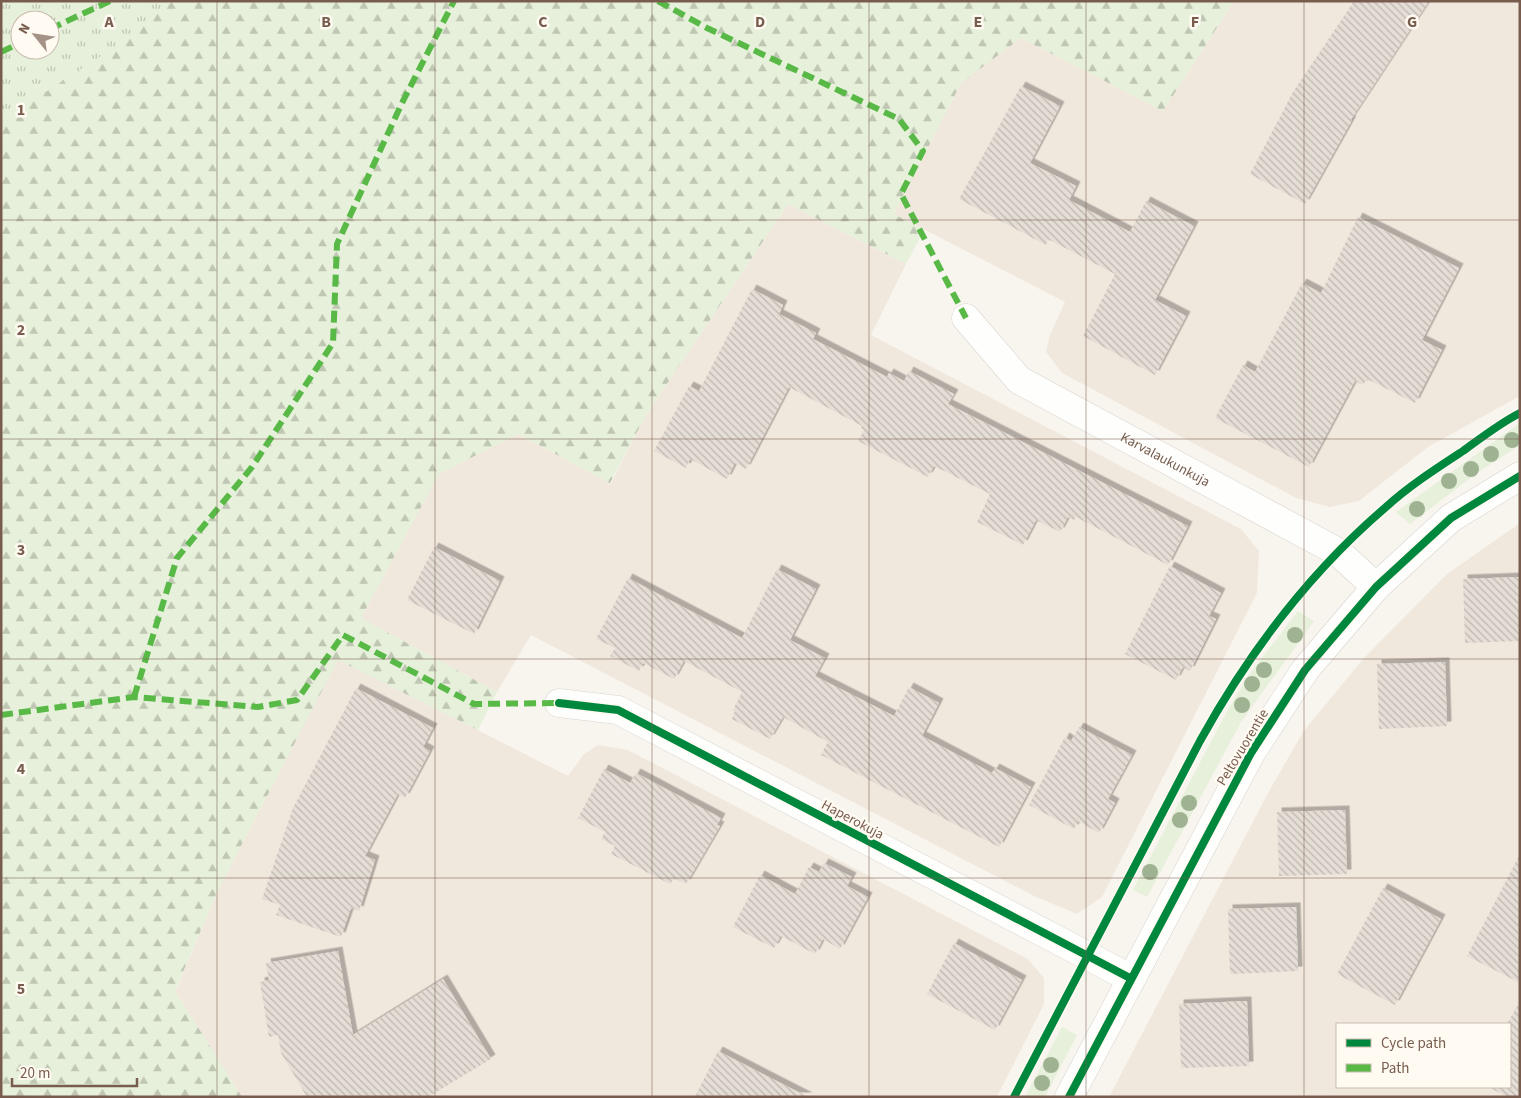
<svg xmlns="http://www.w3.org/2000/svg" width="1521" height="1098" font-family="'Source Sans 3',sans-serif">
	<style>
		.residential { fill: #f1e8dd; fill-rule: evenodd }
		.grass { fill: #e6f0da }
		.forest { fill: url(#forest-firs); fill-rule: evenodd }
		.park { fill: url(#park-tufts); fill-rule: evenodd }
		.building { fill: url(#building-back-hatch); filter: url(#shadow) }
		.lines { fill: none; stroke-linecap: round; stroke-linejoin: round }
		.minor-casing { stroke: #d8d2cd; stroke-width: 29 }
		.minor { stroke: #fefefd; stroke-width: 28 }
		.quiet { stroke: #58b947; stroke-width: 6; stroke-dasharray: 12 6; stroke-linecap: butt }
		.cycleway-casing { stroke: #fffaf2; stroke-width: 11 }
		.cycleway { stroke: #00873e; stroke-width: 8 }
		.tree { fill: #9fb392 }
		.grid { fill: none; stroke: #785d4e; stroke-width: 1; stroke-opacity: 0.55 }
		.labels { text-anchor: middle; stroke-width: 5; stroke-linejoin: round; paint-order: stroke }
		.street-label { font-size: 14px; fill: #785d4e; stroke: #fffaf2 }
		.grid-label { font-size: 16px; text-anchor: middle; font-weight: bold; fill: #785d4e; stroke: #fffaf2; stroke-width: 5; stroke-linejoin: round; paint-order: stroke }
	</style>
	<defs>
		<pattern id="forest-firs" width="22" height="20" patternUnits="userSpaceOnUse" patternTransform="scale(1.25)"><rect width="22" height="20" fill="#e6f0da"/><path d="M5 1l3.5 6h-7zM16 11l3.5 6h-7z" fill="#bfc6b3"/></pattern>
		<pattern id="park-tufts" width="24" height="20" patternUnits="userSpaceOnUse" patternTransform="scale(1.25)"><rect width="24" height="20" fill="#e6f0da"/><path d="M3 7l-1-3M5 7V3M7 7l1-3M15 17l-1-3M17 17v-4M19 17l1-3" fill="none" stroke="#bfc6b3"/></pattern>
		<pattern id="building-back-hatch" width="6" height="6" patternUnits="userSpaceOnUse" patternTransform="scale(1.25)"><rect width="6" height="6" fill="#e5ded6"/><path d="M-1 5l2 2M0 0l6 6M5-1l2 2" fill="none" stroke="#beb7b0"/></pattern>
		<filter id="shadow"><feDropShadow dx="4.5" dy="-4.5" stdDeviation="0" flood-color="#0004"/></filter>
	</defs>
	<rect width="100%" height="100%" fill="#f8f5ef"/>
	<g class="residential">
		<path d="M1234,1h286v395l-92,51 -69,54 -29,6 -34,-9 -234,-125 -16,-21 4,-17 15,-33 -171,-88 67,-131 59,-46 143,74z"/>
		<path d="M788,204l118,60 -35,71 370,194 18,22 -2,42 -155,304 -25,17 -41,-17 -505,-262 -34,57 -136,-74 78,-145 79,-39 93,49 35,-68z"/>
		<path d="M1520,523v574h-411l159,-304 35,-61 60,-73 84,-85zM1337,1024h173v63h-173z"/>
		<path d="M338,659l230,117 16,-22 14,-9 30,5 400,209 16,19v26l-47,93h-755l-67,-105 42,-100z"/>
	</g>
	<g class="grass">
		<path d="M1520,423v22l-43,28 -67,51 -14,-12z"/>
		<path d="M1298,611l16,10 -73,101 -94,175 -14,-7 92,-175 23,-39z"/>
		<path d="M1062,1027l15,8 -32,62h-20z"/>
	</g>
	<path class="forest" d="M1,1h1233l-71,110 -142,-73 -60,45 -67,131 30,16 -18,34 -118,-60 -142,211 -36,68 -92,-49 -79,40 -78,144 136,74 -19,38 -140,-70 -121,232 -42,99 67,106h-241zM20,20h30v30h-30z"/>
	<path class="park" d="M1,1h172l-52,42 -120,78zM20,20h30v30h-30z"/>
	<g class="building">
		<path d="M1354,1h75l-79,120 2,-1 -47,84 -55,-30 43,-82z"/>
		<path d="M1021,86l39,20 -30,57 46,23 -7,14 61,32 16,-31 48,25 -39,74 31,16 -31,59 -72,-39 32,-62 -67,-35 -2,6 -87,-46z"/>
		<path d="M1358,217l101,51 -37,72 20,10 -27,53 -48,-24 -4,6 -8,-4 -46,86 -94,-49 28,-53 12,7 47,-89 19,10z"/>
		<path d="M752,289l31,16 -4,9 37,19 -3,6 74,38 2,-4 15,8 5,-10 45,23 -6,10 240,122 -20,39 -92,-48 -2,3 -6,-3 -8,15 -24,-12 -13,25 -46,-23 13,-28 -56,-28 -6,11 -70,-36 6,-11 -3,-2 1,-2 -73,-39 -43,82 -11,-6 -8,16 -37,-20 -4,9 -32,-17 35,-65 10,5z"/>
		<path d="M434,547l66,34 -26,53 -67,-34z"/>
		<path d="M1170,566l51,27 -12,23 7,3 -26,52 -7,-4 -7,13 -51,-26z"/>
		<path d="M777,569l39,20 -26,51 35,18 -10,18 79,40 15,-29 30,16 -17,33 70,37 3,-5 36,19 -32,60 -178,-92 7,-13 -45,-25 -13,22 -38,-20 3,-8 -2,-1 9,-18 -58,-31 -10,18 -31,-16 -4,8 -29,-15 5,-8 -19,-9 32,-61 114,60z"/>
		<path d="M1520,577v64l-55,2 -2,-64z"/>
		<path d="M1445,662l2,64 -68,3 -2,-65z"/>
		<path d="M356,688l77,40 -10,19 7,4 -25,47 -7,-4 -33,62 10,4 -16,51 -8,-3 -10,29 -65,-22 4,-10 -18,-6 31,-91z"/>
		<path d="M1079,727l53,28 -24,44 7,4 -16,30 -21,-12 -4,8 -45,-24 36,-68 6,4z"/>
		<path d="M604,769l26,14 6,-10 85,45 -4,7 3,1 -34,58 -12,-6 -4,6 -59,-30 4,-8 -14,-7 4,-7 -27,-14z"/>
		<path d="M1345,810l2,64 -68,2 -2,-64z"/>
		<path d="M1520,854v129l-53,-27z"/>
		<path d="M824,863l28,14 -5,9 21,11 -28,52 -17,-10 -8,15 -34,-18 -7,12 -41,-21 27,-52 35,19 14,-27 10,5z"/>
		<path d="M1383,888l58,31 -46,86 -58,-31z"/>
		<path d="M1296,907l2,64 -68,3 -2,-65z"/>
		<path d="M954,943l68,37 -27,50 -68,-36z"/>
		<path d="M338,951l15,84 90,-56 48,80 -63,38h-121l-26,-44 -3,-18 -9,2 -9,-55 9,-2 -3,-17z"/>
		<path d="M1247,1001l2,65 -68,2 -2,-64z"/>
		<path d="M1520,1001v96h-12l-20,-10h22v-63h-3z"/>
		<path d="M718,1051l90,46h-113z"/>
	</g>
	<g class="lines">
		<g class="minor-casing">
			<g id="minor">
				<path id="s1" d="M966,318l53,62 319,172 38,35"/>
				<path d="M559,703l59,7 512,268"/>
				<path d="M1069,1097l182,-344 54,-83 71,-83 75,-69 69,-42"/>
			</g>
		</g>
		<use href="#minor" class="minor"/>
		<g class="quiet">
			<path d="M658,1l49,27 192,91 24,32 -22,43 65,124"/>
			<path d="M50,29l60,-28"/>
			<path d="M1,52l19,-9"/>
			<path d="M134,697l43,-139 75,-91 81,-124 4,-99 65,-141 52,-102"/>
			<path d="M1,715l133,-18 124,10 39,-7 46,-65 131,69 85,-1"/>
		</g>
		<g class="cycleway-casing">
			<g id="cycleway">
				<path d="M559,703l59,7 512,268"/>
				<path d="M1014,1097l186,-356c48,-87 110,-169 186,-234 23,-21 51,-39 77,-56 18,-13 37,-28 57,-38"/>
				<path d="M1069,1097l182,-344 54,-83 71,-83 75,-69 69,-42"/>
			</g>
		</g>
		<use href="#cycleway" class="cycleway"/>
	</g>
	<g class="tree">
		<circle cx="1512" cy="440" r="8"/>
		<circle cx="1491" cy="454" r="8"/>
		<circle cx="1471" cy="469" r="8"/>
		<circle cx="1449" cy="481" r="8"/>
		<circle cx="1417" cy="509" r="8"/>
		<circle cx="1295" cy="635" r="8"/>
		<circle cx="1264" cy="670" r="8"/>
		<circle cx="1252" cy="684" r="8"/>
		<circle cx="1242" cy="705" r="8"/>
		<circle cx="1189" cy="803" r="8"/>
		<circle cx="1180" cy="820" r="8"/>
		<circle cx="1150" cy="872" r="8"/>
		<circle cx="1051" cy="1065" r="8"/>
		<circle cx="1042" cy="1083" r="8"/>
	</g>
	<path class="grid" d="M217,1v1096M435,1v1096M652,1v1096M869,1v1096M1086,1v1096M1304,1v1096M1,220h1519M1,439h1519M1,659h1519M1,878h1519"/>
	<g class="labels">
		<g class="street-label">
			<text dy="5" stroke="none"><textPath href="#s1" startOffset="248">Karvalaukunkuja</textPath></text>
			<text transform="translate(1242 747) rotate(-59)" y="5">Peltovuorentie</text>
			<text transform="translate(853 819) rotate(28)" y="5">Haperokuja</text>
		</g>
	</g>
	<g class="grid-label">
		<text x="109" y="27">A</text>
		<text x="326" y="27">B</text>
		<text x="543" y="27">C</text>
		<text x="760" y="27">D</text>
		<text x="978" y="27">E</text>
		<text x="1195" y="27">F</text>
		<text x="1412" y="27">G</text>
		<text x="21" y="115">1</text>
		<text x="21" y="335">2</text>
		<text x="21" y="555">3</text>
		<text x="21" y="774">4</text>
		<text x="21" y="994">5</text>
	</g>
	<rect width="1521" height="1098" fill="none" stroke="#785d4e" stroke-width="5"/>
	<rect x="1336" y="1023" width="175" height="65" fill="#fffaf2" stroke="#c9bbb0"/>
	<rect x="1346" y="1039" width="25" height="8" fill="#00873e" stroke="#c9bbb0"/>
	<text x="1381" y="1048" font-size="15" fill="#785d4e">Cycle path</text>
	<rect x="1346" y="1064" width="25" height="8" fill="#58b947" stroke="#c9bbb0"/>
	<text x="1381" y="1073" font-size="15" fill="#785d4e">Path</text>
	<g transform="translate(35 35) rotate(300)"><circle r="24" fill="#fffaf2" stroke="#c9bbb0"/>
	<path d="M0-4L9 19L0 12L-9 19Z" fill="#a59286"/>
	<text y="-8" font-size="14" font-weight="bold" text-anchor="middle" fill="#785d4e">N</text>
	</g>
	<path d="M12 1078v8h125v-8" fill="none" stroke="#785d4e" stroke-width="2.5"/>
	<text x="20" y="1078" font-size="15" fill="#785d4e" stroke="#fffaf2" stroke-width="4" paint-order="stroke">20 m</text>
</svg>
